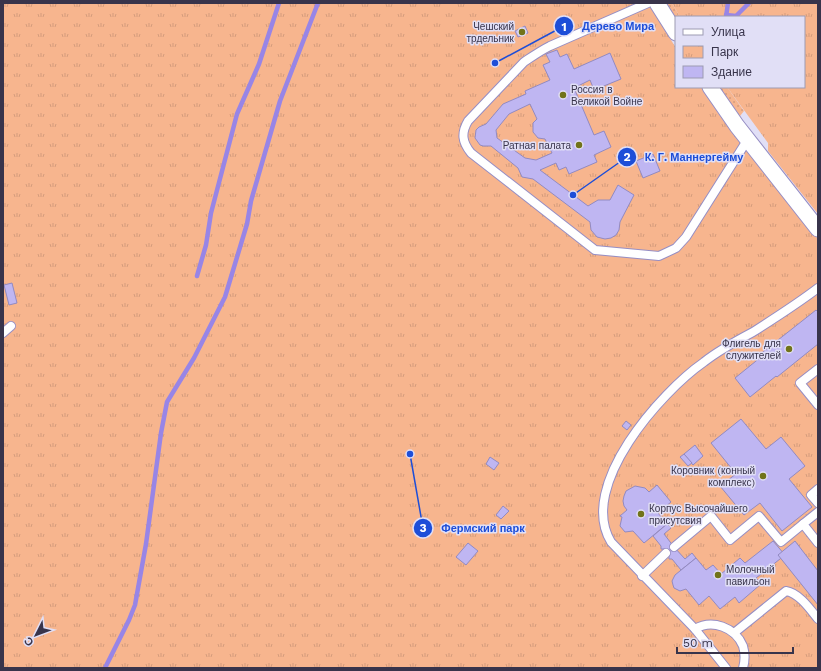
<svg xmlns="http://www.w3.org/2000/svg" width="821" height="671" font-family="'Work Sans',sans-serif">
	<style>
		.grass { fill: url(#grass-dots) }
		.park { fill: url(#park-tufts) }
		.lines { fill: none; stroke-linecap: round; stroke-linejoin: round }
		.stream { stroke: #9885e6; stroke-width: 4.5 }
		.building { fill: #bfb6f2; stroke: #928ac1; fill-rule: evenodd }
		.lane-casing { stroke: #968ec4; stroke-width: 10 }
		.street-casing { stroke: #968ec4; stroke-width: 17 }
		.lane { stroke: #fff; stroke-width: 8 }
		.street { stroke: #fff; stroke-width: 15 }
		.poi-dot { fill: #717319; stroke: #e1dff6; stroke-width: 1.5 }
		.labels { text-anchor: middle; stroke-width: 3; stroke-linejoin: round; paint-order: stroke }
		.poi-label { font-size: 10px; fill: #38344b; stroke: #e1dff6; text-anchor: end }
		.leader { fill: none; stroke: #1d4ed8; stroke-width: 1.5 }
		.callout-dot { fill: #1d4ed8; stroke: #e1dff6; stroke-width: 1.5 }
		.mark-label { font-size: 12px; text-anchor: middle; font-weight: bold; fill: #fff }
		.callout-label { font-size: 11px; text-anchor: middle; font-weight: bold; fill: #1d4ed8; stroke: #e1dff6; stroke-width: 3; stroke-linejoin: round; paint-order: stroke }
	</style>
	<defs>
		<pattern id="grass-dots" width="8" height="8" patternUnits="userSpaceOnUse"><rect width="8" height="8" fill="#f7b58e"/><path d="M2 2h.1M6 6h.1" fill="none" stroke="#d49c7c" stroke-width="1.8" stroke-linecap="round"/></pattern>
		<pattern id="park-tufts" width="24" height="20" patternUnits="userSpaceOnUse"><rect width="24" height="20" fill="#f7b58e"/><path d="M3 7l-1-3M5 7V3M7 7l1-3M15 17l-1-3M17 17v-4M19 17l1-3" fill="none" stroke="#d49c7c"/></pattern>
	</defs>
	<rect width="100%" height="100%" fill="#e1dff6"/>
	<g class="grass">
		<path d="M666,3h6l8,14h-4v3z"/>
		<path d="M718,87h9l17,24 -4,5z"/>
	</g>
	<g class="park">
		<path d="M3,3h645l28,45v39h26l16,26 17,22 83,104v429h-815z"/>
		<path d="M672,3h146v211l-50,-63v-8l-41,-56h77v-70h-124z"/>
	</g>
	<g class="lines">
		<g class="stream">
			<path d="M726,15l10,1 13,-13"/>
			<path d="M726,17l2,-14"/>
			<path d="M197,276l9,-31 5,-32 26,-99 22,-50 20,-61"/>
			<path d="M105,668l24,-48 6,-15 11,-61 15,-111 6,-31 27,-44 31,-61 22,-73 4,-23 29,-100 38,-98"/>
		</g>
	</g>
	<g class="building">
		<path d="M525,26l3,7 -10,4 -3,-6z"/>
		<path d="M557,50l3,7 7,-3 7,15 36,-16 11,26 -27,11 -4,-10 -16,8 20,47 10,-4 7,16 -17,8 3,7 -28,12 -3,-7 -7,3 -3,-7 -16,7 48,36 10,-6h12l8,-15 16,10 -14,27 -1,8 -3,5 -5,3 -6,1 -8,-2 -6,-7 -1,-8 -57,-43 -11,-2 -4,-9 -27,-22h-8l-3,-1 -5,-7 1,-8 3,-3 7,-3 17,-20 23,-10 -1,-3 25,-11 -7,-15 7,-3 -4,-8zM530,104l7,15 -4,4v9l5,6 7,1 7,14 -16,7 -11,-2 -28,-20 -1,-8 13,-16z"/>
		<path d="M653,154l7,17 -17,7 -7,-17z"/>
		<path d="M12,283l5,20 -8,2 -5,-20z"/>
		<path d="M816,310l1,1 1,-1v34l-41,33 -1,-1 -26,21 -15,-19 26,-21 -2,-2z"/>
		<path d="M741,419l25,30 15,-12 24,29 -16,13 23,28 -30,24 -22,-28 -16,12 -24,-29 16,-12 -25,-31z"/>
		<path d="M626,421l5,4 -4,5 -5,-4z"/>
		<path d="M695,445l8,11 -10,9 -9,-11z"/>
		<path d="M684,454l8,9 -4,3 -8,-9z"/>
		<path d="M490,457l9,6 -5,7 -8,-6z"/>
		<path d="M657,485l14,17 -13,11 9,11 -23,19 -11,-12 -8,1 -5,-6 2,-9 -2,-1 7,-6 -3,-4 -1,-5 1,-5 2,-5 9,-5 10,2 4,4z"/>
		<path d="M503,506l6,5 -8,8 -5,-4z"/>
		<path d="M667,524l4,4 -7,6 10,13 11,12 7,-6 4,5 -15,12 -9,-11h-3v-3l-5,-7h-3v-3l-8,-10z"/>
		<path d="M773,541l12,14 -29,23 5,6 -22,19 -4,-6 -15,12 -11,-13 -10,9 -13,-16 -6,2 -6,-3 -1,-3 -1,-4 3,-6 21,-17 10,12 7,-5 8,9 19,-16 5,5z"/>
		<path d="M795,541l23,30v34l-40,-50z"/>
		<path d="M468,543l10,8 -12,14 -10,-8z"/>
	</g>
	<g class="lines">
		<g class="lane-casing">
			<g id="lane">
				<path d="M648,3l-98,43c-10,5 -17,10 -26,16l-56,59c-7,12 -6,21 3,32l124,97 64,6 17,-8 10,-11 62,-98"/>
				<path d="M3,333l8,-7"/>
				<path d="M818,369l-18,14 18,22"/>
				<path d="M818,489l-7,6 7,8"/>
				<path d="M818,512l-15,12 15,19"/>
				<path d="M674,547l37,-31 19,24 29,-24 22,26 22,-18"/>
				<path d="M642,576l24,-23"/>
				<path d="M695,629c17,-10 40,-2 48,17 2,7 2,15 0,22"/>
				<path d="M734,633l52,-42c13,2 24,18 32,28"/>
				<path d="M726,668l-31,-39 -84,-87c-34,-56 50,-150 93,-180 15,-12 32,-21 49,-30 22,-14 44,-28 65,-44"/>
			</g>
		</g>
		<g class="street-casing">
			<g id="street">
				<path d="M657,3l19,30"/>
				<path d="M710,87l27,39 81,103"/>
			</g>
		</g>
		<use href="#lane" class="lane"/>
		<use href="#street" class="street"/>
	</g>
	<g class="poi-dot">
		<circle cx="522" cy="32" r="4"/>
		<circle cx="563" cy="95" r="4"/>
		<circle cx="579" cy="145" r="4"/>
		<circle cx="789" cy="349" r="4"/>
		<circle cx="763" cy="476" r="4"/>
		<circle cx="641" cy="514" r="4"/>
		<circle cx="718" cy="575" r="4"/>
	</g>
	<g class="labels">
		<g class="poi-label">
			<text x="514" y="30">Чешский<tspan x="514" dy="12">трдельник</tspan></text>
			<text x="571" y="93" text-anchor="start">Россия в<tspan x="571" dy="12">Великой Войне</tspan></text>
			<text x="571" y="149">Ратная палата</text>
			<text x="781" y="347">Флигель для<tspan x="781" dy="12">служителей</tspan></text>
			<text x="755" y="474">Коровник (конный<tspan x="755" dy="12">комплекс)</tspan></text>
			<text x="649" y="512" text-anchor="start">Корпус Высочайшего<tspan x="649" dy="12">присутсвия</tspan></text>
			<text x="726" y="573" text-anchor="start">Молочный<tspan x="726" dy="12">павильон</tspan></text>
		</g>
	</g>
	<path class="leader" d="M495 63L564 26M573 195L627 157M410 454L423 528"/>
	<g class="callout-dot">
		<circle cx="495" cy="63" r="4"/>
		<circle cx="573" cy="195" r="4"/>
		<circle cx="410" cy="454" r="4"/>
		<circle cx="564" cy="26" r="10"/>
		<circle cx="627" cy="157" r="10"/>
		<circle cx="423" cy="528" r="10"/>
	</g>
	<g class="mark-label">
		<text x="564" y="31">1</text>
		<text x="627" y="161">2</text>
		<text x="423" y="532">3</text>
	</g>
	<g class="callout-label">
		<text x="618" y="30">Дерево Мира</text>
		<text x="694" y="161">К. Г. Маннергейму</text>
		<text x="483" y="532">Фермский парк</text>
	</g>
	<rect width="821" height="671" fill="none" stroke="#38344b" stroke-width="8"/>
	<rect x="675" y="16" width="130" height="72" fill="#e1dff6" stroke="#9d9bb2"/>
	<rect x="683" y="29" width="20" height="6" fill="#ffffff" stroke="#9d9bb2"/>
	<text x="711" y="36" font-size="12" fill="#38344b">Улица</text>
	<rect x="683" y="46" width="20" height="12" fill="url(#park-tufts)" stroke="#9d9bb2"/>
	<text x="711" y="56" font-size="12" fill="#38344b">Парк</text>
	<rect x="683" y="66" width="20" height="12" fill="#bfb6f2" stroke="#9d9bb2"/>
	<text x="711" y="76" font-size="12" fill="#38344b">Здание</text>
	<g transform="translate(36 635) rotate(228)" stroke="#e1dff6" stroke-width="3" paint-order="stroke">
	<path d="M0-3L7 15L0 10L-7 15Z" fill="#38344b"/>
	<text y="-6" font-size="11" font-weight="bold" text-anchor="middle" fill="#38344b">С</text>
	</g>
	<path d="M677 647v6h116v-6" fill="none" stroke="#38344b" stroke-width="2"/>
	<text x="683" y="647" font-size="12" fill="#38344b" stroke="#e1dff6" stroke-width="3" paint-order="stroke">50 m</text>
</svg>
